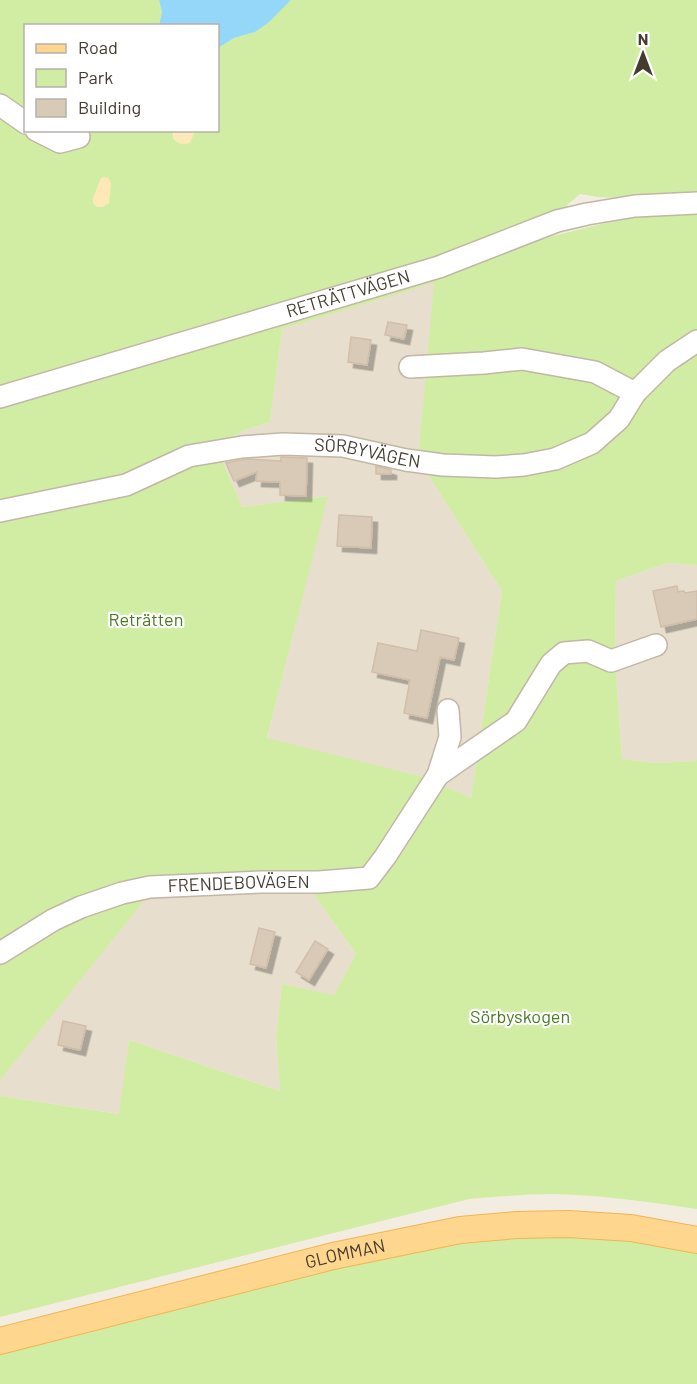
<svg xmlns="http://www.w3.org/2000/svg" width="697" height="1384" font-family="Barlow,sans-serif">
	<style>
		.residential { fill: #e8dece }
		.green { fill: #d1eda4; fill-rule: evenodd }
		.sand { fill: #fde9b7 }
		.water { fill: #95d7f8 }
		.building { fill: #d9cab8; stroke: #d1bea8; stroke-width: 1.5; filter: url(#shadow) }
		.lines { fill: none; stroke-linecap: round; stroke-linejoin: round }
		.minor-casing { stroke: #c2b6a6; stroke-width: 24 }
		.major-casing { stroke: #f1b551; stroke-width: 28 }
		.minor { stroke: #fff; stroke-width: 21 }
		.major { stroke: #ffd68e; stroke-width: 26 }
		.labels { text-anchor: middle; stroke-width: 4.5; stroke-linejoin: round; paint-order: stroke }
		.street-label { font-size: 18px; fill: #453c31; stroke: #fff }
		.park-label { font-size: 18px; fill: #497c1f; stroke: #fff }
	</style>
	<defs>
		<filter id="shadow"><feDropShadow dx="5.5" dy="5.5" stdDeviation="0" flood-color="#0004"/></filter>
	</defs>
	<rect width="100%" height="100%" fill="#f3ece1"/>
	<g class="residential">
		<path d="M435,282l-17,177 84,132 -31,207 -47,-21 -157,-38 60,-243 -85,11 -25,-58 25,-18 28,-9 12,-93z"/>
		<path d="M667,563l30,2v194l-3,2 -39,2 -33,-4 -7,-98 1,-80z"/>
		<path d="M303,879l53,75 -22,42 -52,-12 -6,53 4,54 -151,-51 -9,74 -120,-18v-147l87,-55z"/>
	</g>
	<g class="green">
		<path d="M0,0h159l3,12 -3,13 -133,1v104h192v-82l16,-10 21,-6 36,-32h406v194h-50l-28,4 -21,-1 -18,-3 -15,13 -14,9 -93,35 -458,142z"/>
		<path d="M675,206l22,1v358l-30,-2 -51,18 -1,80 7,98 33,4 39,-2 3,-2v450c-47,-7 -97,-14 -144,-15 -28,0 -56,3 -84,5l-469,118v-221l119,18 10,-74 151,51 -4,-54 6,-53 52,11 22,-41 -53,-75 -156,6 -5,18 -142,177v-676l537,-164zM434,283l-16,176 84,132 -31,207 -47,-21 -157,-39 61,-242 -86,11 -25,-58 25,-18 28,-9 12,-93z"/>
		<path d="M565,1234l107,11 25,7v132h-697v-32l333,-88 151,-27z"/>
	</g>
	<g class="sand">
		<path d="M174,130h21v1l-5,12c-10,3 -21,-2 -16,-13z"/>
		<path d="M104,177l4,1 3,5 -2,20 -6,4h-6l-4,-4v-5l8,-20z"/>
	</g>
	<path class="water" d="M159,0h132l-22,22 -14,10 -21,6 -16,10v-22l-59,-1 3,-13z"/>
	<g class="building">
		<path d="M388,322l19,3 -3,14 -19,-4z"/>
		<path d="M351,337l20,3 -4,25 -19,-3z"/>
		<path d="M281,457l26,1 -1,38 -26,-1v-13l-24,-1 1,-9 -23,9 -8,-18 21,-4 34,2z"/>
		<path d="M376,466l15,4v4h-15z"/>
		<path d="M339,515l33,2 -1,31 -34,-2z"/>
		<path d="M677,586l1,6 6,-1 1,2 12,-2v28l-36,8 -8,-36z"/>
		<path d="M421,630l38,8 -5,22 -14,-3 -13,61 -23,-5 6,-33 -38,-8 6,-29 39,8z"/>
		<path d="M259,928l16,4 -9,36 -16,-4z"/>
		<path d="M315,941l13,8 -19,31 -13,-8z"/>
		<path d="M63,1021l23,5 -6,24 -22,-5z"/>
	</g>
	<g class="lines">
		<g class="minor-casing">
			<g id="minor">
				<path d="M0,105l26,18"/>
				<path d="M36,130l24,12 19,-5"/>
				<path d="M410,367l74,-4 38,-4 73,13 40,21"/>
				<path id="s1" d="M0,397l439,-130 118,-46 30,-7 48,-8 62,-3"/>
				<path id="s2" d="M0,511l126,-26 63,-29 53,-9 41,-3 60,2 63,14 37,5 53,2 28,-2 31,-6 37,-16 27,-24 16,-26 32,-32 30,-20"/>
				<path d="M438,775l78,-54 35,-57 13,-11 24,-2 23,10 45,-16"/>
				<path id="s3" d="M0,953l53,-33 28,-13 41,-14 28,-6 112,-5h57l50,-4 16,-21 53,-82 12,-38 -2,-27"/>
			</g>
		</g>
		<g class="major-casing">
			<g id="major">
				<path id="s4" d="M0,1341l333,-85 127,-26 57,-5 51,-1 63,4 66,12"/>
			</g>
		</g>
		<use href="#minor" class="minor"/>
		<use href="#major" class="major"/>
	</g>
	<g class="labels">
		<g class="street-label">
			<text dy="6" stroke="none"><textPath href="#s1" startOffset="363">RETRÄTTVÄGEN</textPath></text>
			<text dy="6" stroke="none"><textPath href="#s2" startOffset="378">SÖRBYVÄGEN</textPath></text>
			<text dy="6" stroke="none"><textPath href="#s3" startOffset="254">FRENDEBOVÄGEN</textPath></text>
			<text dy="6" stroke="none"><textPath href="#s4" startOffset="356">GLOMMAN</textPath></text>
		</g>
		<g class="park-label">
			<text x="146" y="626">Reträtten</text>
			<text x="520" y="1023">Sörbyskogen</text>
		</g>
	</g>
	<rect x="24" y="24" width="195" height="108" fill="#ffffff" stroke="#b5b1ad" stroke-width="1.5"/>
	<rect x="36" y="44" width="30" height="9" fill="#ffd68e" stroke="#b5b1ad" stroke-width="1.5"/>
	<text x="78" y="54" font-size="18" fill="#453c31">Road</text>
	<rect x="36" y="69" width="30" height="18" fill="#d1eda4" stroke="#b5b1ad" stroke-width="1.5"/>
	<text x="78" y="84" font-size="18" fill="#453c31">Park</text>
	<rect x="36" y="99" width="30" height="18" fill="#d9cab8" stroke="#b5b1ad" stroke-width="1.5"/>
	<text x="78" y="114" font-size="18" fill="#453c31">Building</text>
	<g transform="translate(643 54)" stroke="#ffffff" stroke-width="4.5" paint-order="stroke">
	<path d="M0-4.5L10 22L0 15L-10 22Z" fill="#453c31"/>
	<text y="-9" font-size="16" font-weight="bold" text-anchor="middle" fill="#453c31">N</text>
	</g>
</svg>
